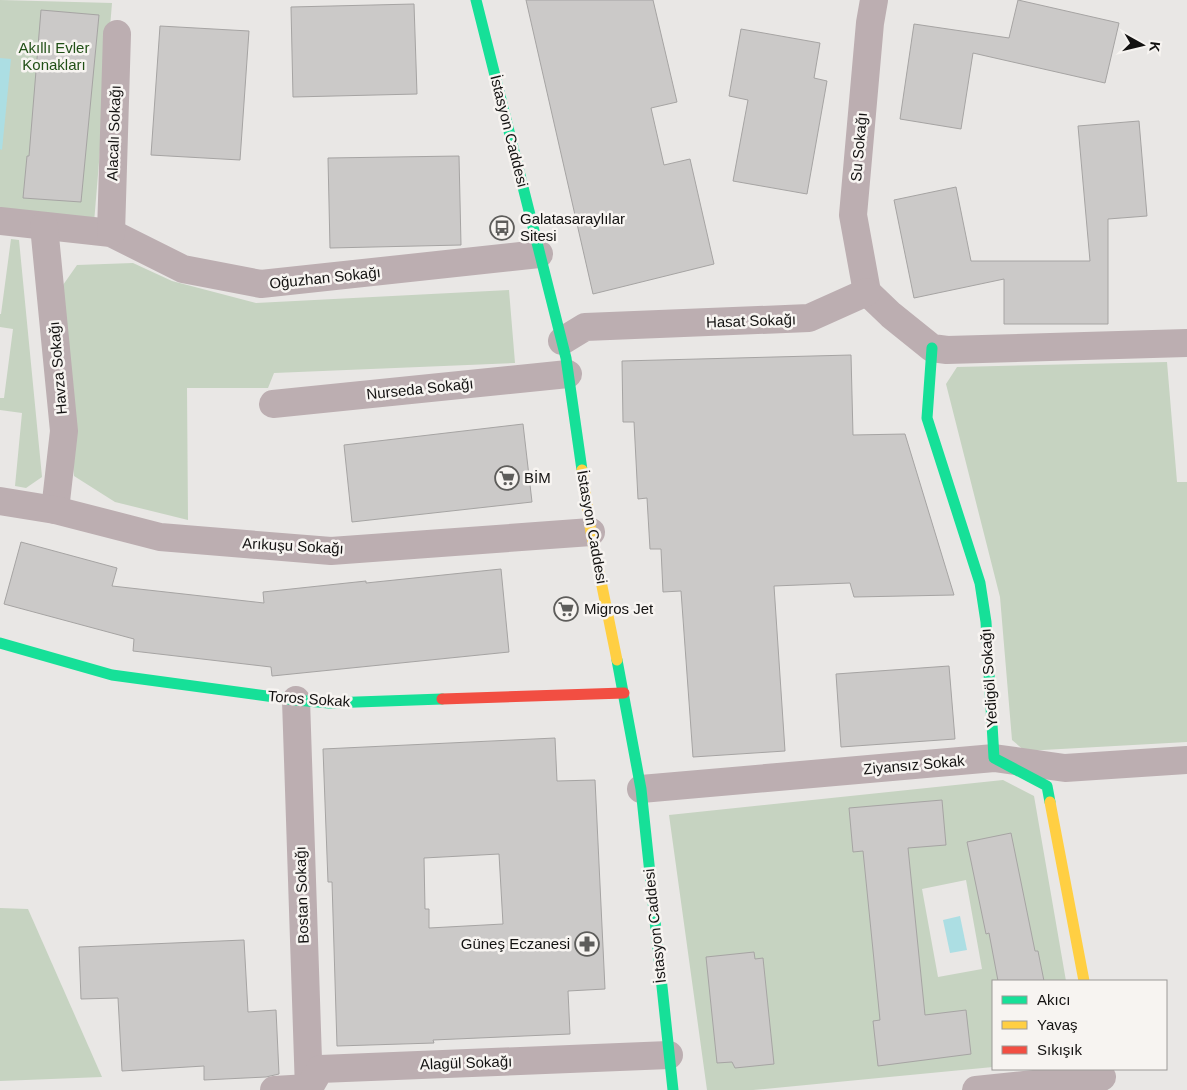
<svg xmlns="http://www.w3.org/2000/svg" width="1187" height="1090" font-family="Arial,sans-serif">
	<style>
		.green { fill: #c6d3c1; fill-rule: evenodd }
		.water { fill: #acdee3 }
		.building { fill: #cbc9c8; stroke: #a6a4a3; fill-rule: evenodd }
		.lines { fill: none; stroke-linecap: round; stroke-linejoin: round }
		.street { stroke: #bcaeb1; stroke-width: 28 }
		.fast { stroke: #16e098; stroke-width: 11 }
		.slow { stroke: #ffcf43; stroke-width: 11 }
		.jam { stroke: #f24e42; stroke-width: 11 }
		.labels { text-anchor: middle; stroke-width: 5; stroke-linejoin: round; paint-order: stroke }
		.park-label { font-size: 15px; fill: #215016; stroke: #f7f4f1 }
		.street-label { font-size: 15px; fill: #131211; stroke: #f7f4f1 }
		.poi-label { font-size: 15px; fill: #131211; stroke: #f7f4f1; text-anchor: start }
	</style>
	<rect width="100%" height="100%" fill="#e9e7e5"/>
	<g class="green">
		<path d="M0,0l112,3 -18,220 -94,-10z"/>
		<path d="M11,239l8,1 23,237 -16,11 -11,-2 7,-73 -22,-3v-12h4l9,-69 -13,-2v-13h1z"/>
		<path d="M133,263l39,18 84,22 253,-13 6,73 -241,10 -6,15h-81l1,132 -73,-18 -41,-26 -18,-181 21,-30z"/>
		<path d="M1167,362l10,120h10v260l-162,9 -13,-11 -12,-143 -54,-213 11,-17z"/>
		<path d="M1003,780l31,16 32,185h-73v86l-240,23h-46l-38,-275zM966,880l16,89 -44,8 -16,-88z"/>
		<path d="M0,908l28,1 74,168 -102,4z"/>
	</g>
	<g class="water">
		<path d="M0,58l11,1 -9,91 -2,-1z"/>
		<path d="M960,916l7,34 -17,3 -7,-33z"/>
	</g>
	<g class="building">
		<path d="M526,0h127l24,102 -26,6 13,57 26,-6 24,105 -121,30z"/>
		<path d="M1018,0l101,23 -14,60 -132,-30 -12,76 -61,-10 14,-95 95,14z"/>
		<path d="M414,4l3,90 -124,3 -2,-90z"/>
		<path d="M41,10l58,5 -18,187 -58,-4 4,-42h2z"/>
		<path d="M160,26l89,5 -9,129 -89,-5z"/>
		<path d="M741,29l79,14 -6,35 13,3 -20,113 -74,-13 15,-81 -19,-4z"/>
		<path d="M1139,121l8,95 -39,3v105h-104v-45l-90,19 -20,-98 62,-13 15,74h119l-12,-135z"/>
		<path d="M459,156l2,89 -131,3 -2,-90z"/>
		<path d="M851,355l2,80 52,-1 49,161 -100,2 -4,-14 -76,3 11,165 -92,6 -12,-166 -18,1 -2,-43h-11l-3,-51 -9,1 -4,-77h-11l-1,-61z"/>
		<path d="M523,424l9,78 -180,20 -8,-77z"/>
		<path d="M21,542l96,26 -5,18 152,17 -1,-11 103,-11v2l135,-14 8,83 -237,24 -1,-9 -138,-16 1,-12 -130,-35z"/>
		<path d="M949,666l6,73 -114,8 -5,-73z"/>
		<path d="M555,738l2,43 38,-1 10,209 -37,2 2,43 -137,6 1,3 -97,3 -5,-164h-4l-5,-133zM499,854l4,70 -74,4v-19h-4l-1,-51z"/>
		<path d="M942,800l4,45 -38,3 17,167 41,-5 5,44 -93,12 -5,-45 7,-1 -17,-169 -10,1 -4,-44z"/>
		<path d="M1011,833l24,118h3l6,30h-46l-9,-48 -3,1 -19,-92z"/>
		<path d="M244,940l4,72 28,-2 3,64 -13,3 -62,3v-14l-82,5 -4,-73 -37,1 -2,-52z"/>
		<path d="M754,952l1,7 8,-1 11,106 -39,4 -3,-6 -15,1 -11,-106z"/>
	</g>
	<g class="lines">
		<g class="street">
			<path d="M0,221l111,12 72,36 78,15 278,-30"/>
			<path d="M44,226l20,205 -9,79"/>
			<path d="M111,233l6,-199"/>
			<path d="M867,292l24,23 41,33 15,2 240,-7"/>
			<path d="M867,292l-14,-77 17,-192 4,-23"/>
			<path d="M562,341l23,-14 224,-9 58,-26"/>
			<path d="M273,404l295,-30"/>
			<path d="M0,501l55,9 105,27 171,14 260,-19"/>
			<path d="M296,700l13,390"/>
			<path d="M641,789l353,-31 71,10 122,-8"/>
			<path d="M274,1090l35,-2 11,-19 349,-14"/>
			<path d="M976,1090l126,-13"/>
		</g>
		<g class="fast">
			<path d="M476,0l90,358 16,112"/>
			<path d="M932,348l-5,70 53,165 6,39 8,136 53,28 3,16"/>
			<path d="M0,643l112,32 184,25 33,3 113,-4"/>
			<path d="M617,660l24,129 32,301"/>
		</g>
		<g class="slow">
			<path d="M582,470l9,62 26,128"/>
			<path d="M1050,802l34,179"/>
		</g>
		<path class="jam" d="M442,699l182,-6"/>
	</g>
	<defs>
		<g id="bus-ring" transform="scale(1.25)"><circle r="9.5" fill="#f7f4f1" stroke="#5e5d5b" stroke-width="1.5"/><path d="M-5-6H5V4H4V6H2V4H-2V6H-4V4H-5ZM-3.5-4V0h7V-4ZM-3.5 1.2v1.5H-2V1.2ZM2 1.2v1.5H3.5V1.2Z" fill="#5e5d5b"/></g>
		<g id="supermarket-ring" transform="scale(1.25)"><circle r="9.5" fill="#f7f4f1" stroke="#5e5d5b" stroke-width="1.5"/><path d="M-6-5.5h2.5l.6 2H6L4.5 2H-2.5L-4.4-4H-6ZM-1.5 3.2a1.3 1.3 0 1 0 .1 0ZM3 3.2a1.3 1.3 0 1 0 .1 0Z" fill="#5e5d5b"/></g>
		<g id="pharmacy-ring" transform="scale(1.25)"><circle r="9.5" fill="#f7f4f1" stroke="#5e5d5b" stroke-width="1.5"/><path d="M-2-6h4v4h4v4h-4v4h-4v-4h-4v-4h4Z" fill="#5e5d5b"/></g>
	</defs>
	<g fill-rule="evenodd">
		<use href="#bus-ring" x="502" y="228"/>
		<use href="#supermarket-ring" x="507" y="478"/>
		<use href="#supermarket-ring" x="566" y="609"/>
		<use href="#pharmacy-ring" x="587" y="944"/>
	</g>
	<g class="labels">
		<g class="park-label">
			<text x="54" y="53">Akıllı Evler<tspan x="54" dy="17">Konakları</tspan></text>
		</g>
		<g class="street-label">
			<text transform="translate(509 131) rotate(76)" y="5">İstasyon Caddesi</text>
			<text transform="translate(114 133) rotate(-88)" y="5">Alacalı Sokağı</text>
			<text transform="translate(859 147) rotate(-85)" y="5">Su Sokağı</text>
			<text transform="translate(325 278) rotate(-6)" y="5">Oğuzhan Sokağı</text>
			<text transform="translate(751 321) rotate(-2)" y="5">Hasat Sokağı</text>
			<text transform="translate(58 368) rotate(-95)" y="5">Havza Sokağı</text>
			<text transform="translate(420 389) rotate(-6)" y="5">Nurseda Sokağı</text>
			<text transform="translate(592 527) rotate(80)" y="5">İstasyon Caddesi</text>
			<text transform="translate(293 546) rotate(3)" y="5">Arıkuşu Sokağı</text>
			<text transform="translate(989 678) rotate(-94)" y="5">Yedigöl Sokağı</text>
			<text transform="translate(309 699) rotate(4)" y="5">Toros Sokak</text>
			<text transform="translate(914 765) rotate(-5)" y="5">Ziyansız Sokak</text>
			<text transform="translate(302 895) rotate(-92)" y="5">Bostan Sokağı</text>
			<text transform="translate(655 926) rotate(-96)" y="5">İstasyon Caddesi</text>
			<text transform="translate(466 1063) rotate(-2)" y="5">Alagül Sokağı</text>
		</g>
		<g class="poi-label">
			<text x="520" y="224">Galatasaraylılar<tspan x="520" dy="17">Sitesi</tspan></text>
			<text x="524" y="483">BİM</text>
			<text x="584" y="614">Migros Jet</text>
			<text x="570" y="949" text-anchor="end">Güneş Eczanesi</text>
		</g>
	</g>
	<rect x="992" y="980" width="175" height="90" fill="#f7f4f1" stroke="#9c9a97"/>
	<rect x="1002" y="996" width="25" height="8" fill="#16e098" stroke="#9c9a97"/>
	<text x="1037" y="1005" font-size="15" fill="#131211">Akıcı</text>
	<rect x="1002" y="1021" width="25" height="8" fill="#ffcf43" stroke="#9c9a97"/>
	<text x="1037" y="1030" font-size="15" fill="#131211">Yavaş</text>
	<rect x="1002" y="1046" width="25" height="8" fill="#f24e42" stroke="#9c9a97"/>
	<text x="1037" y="1055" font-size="15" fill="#131211">Sıkışık</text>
	<g transform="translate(1142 45) rotate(98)" stroke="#f7f4f1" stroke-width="4" paint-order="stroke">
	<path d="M0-4L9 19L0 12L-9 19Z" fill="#131211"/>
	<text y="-8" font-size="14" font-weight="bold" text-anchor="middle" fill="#131211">K</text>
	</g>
</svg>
